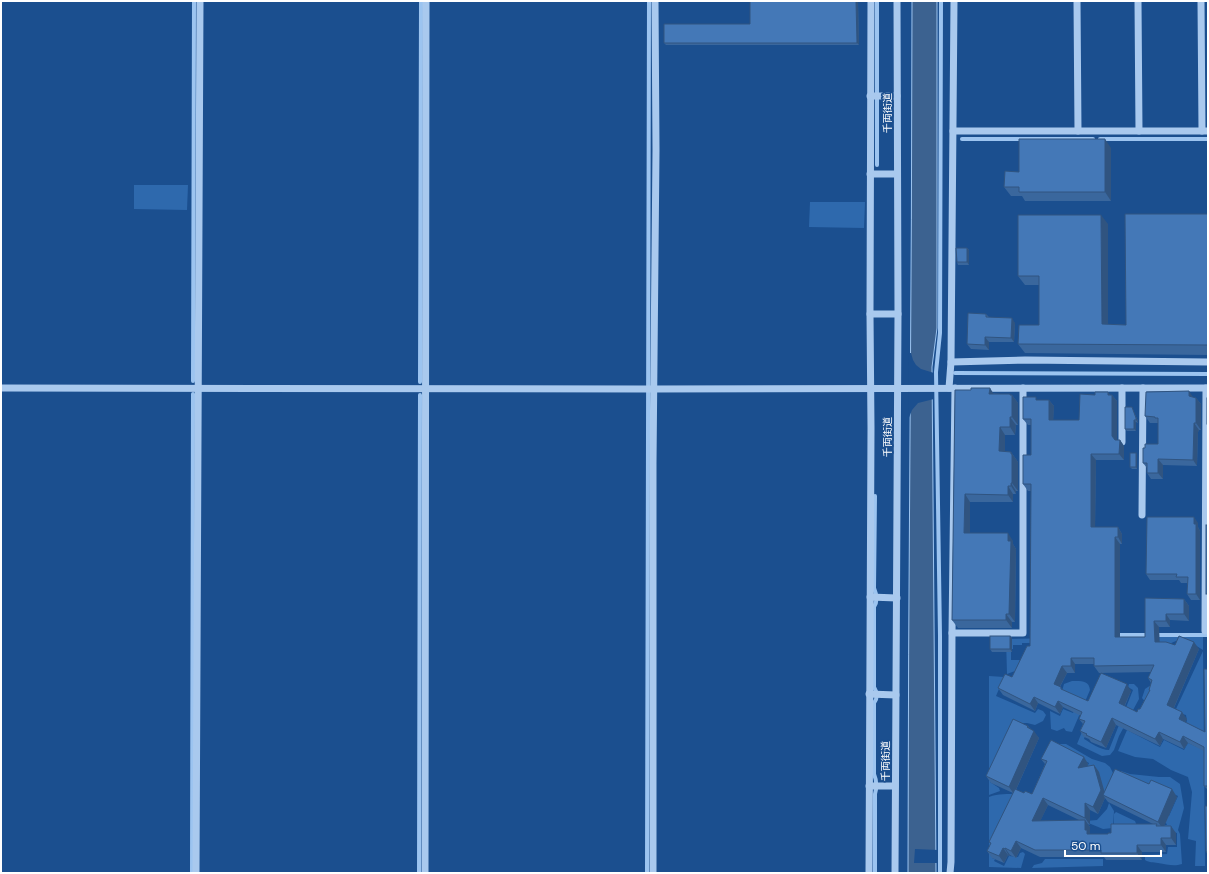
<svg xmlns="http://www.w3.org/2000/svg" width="1209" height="874" font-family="'DM Sans','Noto Sans JP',sans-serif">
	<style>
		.green { fill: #2e69ad }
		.water { fill: #3c6290; stroke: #9cc4f0 }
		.pier { fill: #1b4f8f }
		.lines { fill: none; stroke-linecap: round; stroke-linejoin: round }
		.stream { stroke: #9cc4f0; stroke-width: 4 }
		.minor { stroke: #a9c9ee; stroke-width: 7 }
		.wall { fill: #3a679d; fill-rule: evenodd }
		.shaded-wall { fill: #305480 }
		.building { fill: #4478b7; stroke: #305480; fill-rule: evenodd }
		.labels { text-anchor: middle; stroke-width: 3.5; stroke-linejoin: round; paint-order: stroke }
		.street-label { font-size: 10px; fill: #fff; stroke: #1b4f8f }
	</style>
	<rect width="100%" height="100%" fill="#1b4f8f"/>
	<g class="green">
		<path d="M134,185h54l-1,25 -53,-1z"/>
		<path d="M810,202h55l-1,26 -55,-1z"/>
		<path d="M1203,636v14c-12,-8 -25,-15 -36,-3l-16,-5 -129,1v2h-9v4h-2v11h8l4,2 -8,9 -8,3 -1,-35z"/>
		<path d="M1203,651l2,215h-10l1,-25 -8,-2 4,-47 -4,-15 -17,-7 -18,-11 -18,-2 -17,-6 9,-21 33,17 4,-7 20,10 4,-7 9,4 5,-11 -18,-11 3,-4 -1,-6 -38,-10 -6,-7 3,-9 6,-4v13l25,11z"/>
		<path d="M989,676l15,1 -8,19 39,17 3,-4 5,2 3,4 -3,6 -8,4 -8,-2h-10l-27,59 9,6 1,3 -11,4z"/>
		<path d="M1072,681c9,0 17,-1 18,9l-18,42 -6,-1 -2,-3 -7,3 -6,-2 -1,-18 10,5 3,-7 10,4 6,-13 -17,-9 2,-7z"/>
		<path d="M1129,684h5l4,4 1,11 -20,37 -5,14 -4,5 -8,1 -25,-12 7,-17 3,1 -3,11c7,4 16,11 25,11l24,-60 -5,-3z"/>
		<path d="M1056,744h10l26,15 13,4 5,4 3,6 -5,21 -30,-9 11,-22 -35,-18z"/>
		<path d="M1121,771l9,3 29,3h11l10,7 4,24 -6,22 2,4 2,30c-9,3 -15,0 -24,-1 -5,-1 -8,0 -13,-3v-3l1,-2 21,-1 1,-7h9v-14l-10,-2 -10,-5 10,-1 -1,-2 -10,-3 4,-7 9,3 9,-20 -23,-10 -36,-11z"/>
		<path d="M1020,793l-28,65 3,1 -1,2 10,5 5,-10 9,1 2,-4 3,-1 2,2 -4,14 -32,-1v-70c10,-4 20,-2 31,-4z"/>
		<path d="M1109,803l5,8 -1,17 -10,1 -17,-7v-1l11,-1 10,-11z"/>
		<path d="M1116,812l19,9 2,5 -23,2v-14z"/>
		<path d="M1045,859h58v7l-71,2 2,-3 8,-2z"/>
	</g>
	<path class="water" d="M912,1h25v327l-5,39 4,506h-28c0,-291 4,-581 4,-872z"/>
	<g class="pier">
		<path d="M909,353h2l2,7 3,5 5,4 13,4v26l-16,4 -6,7 -4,10z"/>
		<path d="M915,849l23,1v23h-1v-10h-23z"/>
	</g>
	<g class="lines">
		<g class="stream">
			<path d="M962,139h131"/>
			<path d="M1100,139h108"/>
			<path d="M877,165v-164"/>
			<path d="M955,373l253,1"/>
			<path d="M193,381l1,-380"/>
			<path d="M420,382l1,-381"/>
			<path d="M1116,635h92"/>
			<path d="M192,873l1,-479"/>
			<path d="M419,873l1,-478"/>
			<path d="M647,873l2,-872"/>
			<path d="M875,873v-79c2,-7 2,-13 -1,-20v-71c4,-5 3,-11 0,-16v-80c4,-6 3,-12 0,-19l1,-92"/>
			<path d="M940,873v-237l-4,-264 4,-39 1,-332"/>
		</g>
		<g class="minor">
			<path d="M1077,1l1,130"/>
			<path d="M1138,1l1,130"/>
			<path d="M1201,1l1,130"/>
			<path d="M870,96h27"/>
			<path d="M953,131h255"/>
			<path d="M870,174h27"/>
			<path d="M870,314h28"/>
			<path d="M951,362l74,-2 183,2"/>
			<path d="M1,388l648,1 559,-1"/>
			<path d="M949,388l2,-26 3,-361"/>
			<path d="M1122,388v54"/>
			<path d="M1142,515l1,-127"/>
			<path d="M870,597l27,1"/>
			<path d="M1205,631l1,-243"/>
			<path d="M952,633h71v-245"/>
			<path d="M869,694l27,1"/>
			<path d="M869,786h26"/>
			<path d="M196,873l4,-872"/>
			<path d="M425,873l1,-872"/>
			<path d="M653,873v-409l3,-314 -1,-149"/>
			<path d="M869,873l2,-445 -1,-114 1,-313"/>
			<path d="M895,873l3,-559 -1,-313"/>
			<path d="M950,873l1,-11 1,-229 3,-245"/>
		</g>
	</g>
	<g class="wall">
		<path d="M858,1l1,44h-193l-2,-2z"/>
		<path d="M1111,148v53h-86l-3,-5h-11l-7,-9 15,-15z"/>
		<path d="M1208,214v141l-183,-2 -7,-9 21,-19v-40h-14l-7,-9 90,-52v100l18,1z"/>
		<path d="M967,248l2,2v15h-11l-1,-3z"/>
		<path d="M986,314l3,3 26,6 -1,19h-25v8l-18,-1 -4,-5z"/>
		<path d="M955,390l57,5 6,8v22h-2l-1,10h-10v16l6,1 7,10v29h-2v3h-3v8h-43v31l43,8v3l3,5 -1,73h-3v6h-54l-6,-8z"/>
		<path d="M1108,392l2,3h2l5,6v39h3l4,6v14h-28l-1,67h23l4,7v10h-2v93h25v-39l39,1 5,7v15l-19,-1v7h-11v15l16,3 24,4 -25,59 13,11 -2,3 20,10 3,-63v186l-2,-3 2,-62 -4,-4v-35l-16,-8 -4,6 -21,-10 -3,7 -44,-21 -10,23 -15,-6 -2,-3 -5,-2 -4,-6 3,-7 -4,-5 2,-3 -18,-9 -3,7 -22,-11 -3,8 -32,-16 -5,-7 14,-11 18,-31 1,-155h-3l-5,-7 8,-29v-30h-3l-5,-6 15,-19h11l5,6 -1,14h26l16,-25zM1075,664h19v2l5,7 52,-1 -3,6 3,5 -2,7v1l-9,18 -3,3 -12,-6 6,-15 -43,10 -25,-11 -3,-3 7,-14h8z"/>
		<path d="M1193,397l3,1 5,6v26h-2l-1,2 -1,34 -34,-1v14h-12l-4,-6v-5l-4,-5 2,-15 13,-4v-21h-8l-5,-7z"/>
		<path d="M1133,410l5,11v2l-2,-1v9h-9l-2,-2z"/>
		<path d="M1136,453l1,2v14h-5l-2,-2z"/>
		<path d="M1198,523v4l2,4v69h-9l-4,-6v-11h-6l-2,-3h-29l-4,-6z"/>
		<path d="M1010,636l2,2v14h-20l-2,-3z"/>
		<path d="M1028,726l11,12 -23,52 8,3 8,1 13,-30 -4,-5 43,-2 4,7 -1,2 7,-1 5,7 5,19 73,6 -13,29 12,7v12h-10v7h-24v8h-36l-2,-3h-64l-19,-9 -5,10 -6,-3 -1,1 -1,-1 -4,8 -12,-5 -5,-7 4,-7 -2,-2 24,-49 -22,-10 -5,-7zM1105,798l3,4 45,22 -42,9 -3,1h-18v-7l-2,-3 2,1v-15l8,4zM1048,805l31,15 -39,1z"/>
	</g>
	<g class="shaded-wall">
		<path d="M856,1h2l1,44 -2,-2z"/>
		<path d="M1105,139l6,9v53l-6,-9z"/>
		<path d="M1101,215l7,9v110l-6,-10z"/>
		<path d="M967,248l2,2v15l-2,-3z"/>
		<path d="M1012,318l3,5 -1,19 -3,-4z"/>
		<path d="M985,337l4,5v8l-4,-5z"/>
		<path d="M990,388l5,8 -6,-2z"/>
		<path d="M1189,391l4,6 -4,-1z"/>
		<path d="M1108,392l4,6v-3l5,6v41l-2,-2 -3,-4z"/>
		<path d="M1010,394l2,3v-2l6,8v22l-6,-8z"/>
		<path d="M1196,398l5,6v26l-5,-7z"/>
		<path d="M1049,400l5,6 -1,21 -4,-7z"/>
		<path d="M1132,407l1,3 5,11v2l-2,-3z"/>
		<path d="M1010,417l6,8 -1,10 -5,-8z"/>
		<path d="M1134,420l2,2v9l-2,-2z"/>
		<path d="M1194,423l5,7 -1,2 -1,34 -4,-6 1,-35z"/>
		<path d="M1000,427l5,8v24l-6,-8z"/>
		<path d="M1120,440l4,6v14l-5,-6z"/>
		<path d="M1011,452l7,10v29l-6,-8z"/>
		<path d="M1136,453l1,2v14l-1,-2z"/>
		<path d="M1091,454l5,6 -1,74 -4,-7z"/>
		<path d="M1158,459l5,6v14l-5,-6z"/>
		<path d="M1011,483l5,8v3l-5,-8z"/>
		<path d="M1008,486l5,8v8l-5,-7z"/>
		<path d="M965,494l5,8v39l-6,-8z"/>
		<path d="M1194,517l4,6v4l2,4v69l-4,-6z"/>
		<path d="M1118,527l4,7v10l-4,-7z"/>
		<path d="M1008,533l5,8v3l3,5 -1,73 -6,-8z"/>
		<path d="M1115,537l5,7v99l-5,-6z"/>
		<path d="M1184,599l5,7v15l-5,-7z"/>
		<path d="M1006,614l6,8v6l-6,-8z"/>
		<path d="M1166,614l4,6v7l-4,-6z"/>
		<path d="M1154,621l5,6 1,22 -5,-7z"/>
		<path d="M1010,636l2,2v14l-2,-3z"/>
		<path d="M1194,642l5,7 -27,63 -5,-7z"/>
		<path d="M1071,658l4,6v9l-4,-7z"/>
		<path d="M1062,666l5,7 -9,17 -4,-6z"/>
		<path d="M1127,684l4,7 -8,18 -4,-6z"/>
		<path d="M1034,697l4,6 -3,8 -5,-7z"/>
		<path d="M1058,701l5,6 -3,7 -5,-7z"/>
		<path d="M1182,712l5,7 -3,7 -5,-7z"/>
		<path d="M1112,718l4,7 -10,23 -5,-6z"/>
		<path d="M1028,726l5,7 1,-2 5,7 -25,56 -5,-7z"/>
		<path d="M1159,732l4,7 -3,7 -5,-7z"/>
		<path d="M1183,736l5,7 -4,6 -4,-7z"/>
		<path d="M1084,757l4,7 -5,11 -5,-7z"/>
		<path d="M1094,765l5,7 7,25 -3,-2 2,3 -7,16 -5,-7z"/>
		<path d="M1172,789l5,8 -14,32 -5,-7z"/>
		<path d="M1043,798l5,7 -11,23 -5,-7z"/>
		<path d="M1085,803l5,7v15l-5,-7z"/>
		<path d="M1085,820l5,7v7l2,7 -7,-11z"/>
		<path d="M1171,826l5,7v12l-5,-7z"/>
		<path d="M1161,838l5,7v7l-5,-7z"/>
		<path d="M1016,841l5,7 -5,10 -5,-7z"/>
		<path d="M1137,845l5,7v8l-5,-7z"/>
		<path d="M1003,848l5,7 -4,8 -5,-7z"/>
		<path d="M1005,848l5,7 -1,1 -4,-7z"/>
	</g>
	<g class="building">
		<path d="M750,1h106l1,42h-193v-19h86z"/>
		<path d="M1019,139h86v53h-86v-5h-15l1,-16 14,1z"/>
		<path d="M1125,214h83v131l-190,-1 1,-19h20v-49h-21v-61h83l1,109 24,1z"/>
		<path d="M956,248h11v14h-10z"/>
		<path d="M968,313l18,1v3l26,1 -1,20 -26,-1v8l-18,-1z"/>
		<path d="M971,388h19l-1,6h21v1h2v22h-2v10h-10l-1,24 12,1v2h1v29h-1v3h-3v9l-43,-1 -1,39h44v8h3l-2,73h-3v6h-54l3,-230h16z"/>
		<path d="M1189,391v5l7,2v25h-2v2l-1,35 -35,-1v14h-11v-10h-4v-15h2v-4h13v-26h-3v-1l-10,-1 1,-24z"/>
		<path d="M1095,392h13v3h4v41l3,4h5l-1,14h-28v73h27v10h-3v100h30v-39l39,1v15h-18v7h-12l1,21h11l9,3 4,-9 15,6 -27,63 15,7 -3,7 26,13 -1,-63h4v183h-2l-1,-46h2l1,-20h-4v-39l-21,-11 -3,6 -21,-10 -4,7 -43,-21 -11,24 -15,-7 1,-1 -7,-3 5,-10 -6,-2 3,-7 -24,-11 -3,6 -21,-10 -4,7 -32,-16 7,-14 7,3 15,-31h3l1,-162h-8v-29h8v-36h-8v-22h13v3h13v20h30l1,-26 15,1zM1071,658h23v8l60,-1 -6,13 4,2 -3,10h1l-10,19h-2l-1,3 -18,-9 8,-19 -26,-11 -13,28 -27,-12v-2l-7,-3 8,-18h9z"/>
		<rect x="1207" y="398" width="1" height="26"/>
		<path d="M1125,407h7l4,11v2h-2v9h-9z"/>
		<rect x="1130" y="453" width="6" height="14"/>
		<path d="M1147,517h47v7h2v70h-9l1,-17h-12l1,-3h-31z"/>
		<rect x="1206" y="525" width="2" height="69"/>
		<rect x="990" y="636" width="20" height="13"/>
		<path d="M1013,719l15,7 -1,1 7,4 -25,56 -23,-11z"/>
		<path d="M1051,740l33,17 -6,11 16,-3 7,25 -8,17 -8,-4v15l-42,-20 -11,23 53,-1v10h2v4h21v-1h3v-9h46l-1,2h15v12h-10v7h-24v8h-36v-3h-66l-19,-9 -5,10 -6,-3v1l-2,-1 -4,8 -12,-5 4,-8 -2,-1 26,-53 9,4 1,-2 7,3 15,-33 -6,-2z"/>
		<path d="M1115,769l34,15 2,-4 21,9 -14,33 -55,-27z"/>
	</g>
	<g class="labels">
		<g class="street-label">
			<text transform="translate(887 113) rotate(-90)" y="4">千両街道</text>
			<text transform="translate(887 437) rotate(-90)" y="4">千両街道</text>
			<text transform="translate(885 761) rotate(-90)" y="4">千両街道</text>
		</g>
	</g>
	<rect width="1209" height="874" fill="none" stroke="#ffffff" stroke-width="4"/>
	<path d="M1065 850v6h96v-6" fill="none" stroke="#ffffff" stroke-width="2"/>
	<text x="1071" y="850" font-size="12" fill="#ffffff" stroke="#1b4f8f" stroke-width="3" paint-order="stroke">50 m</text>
</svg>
